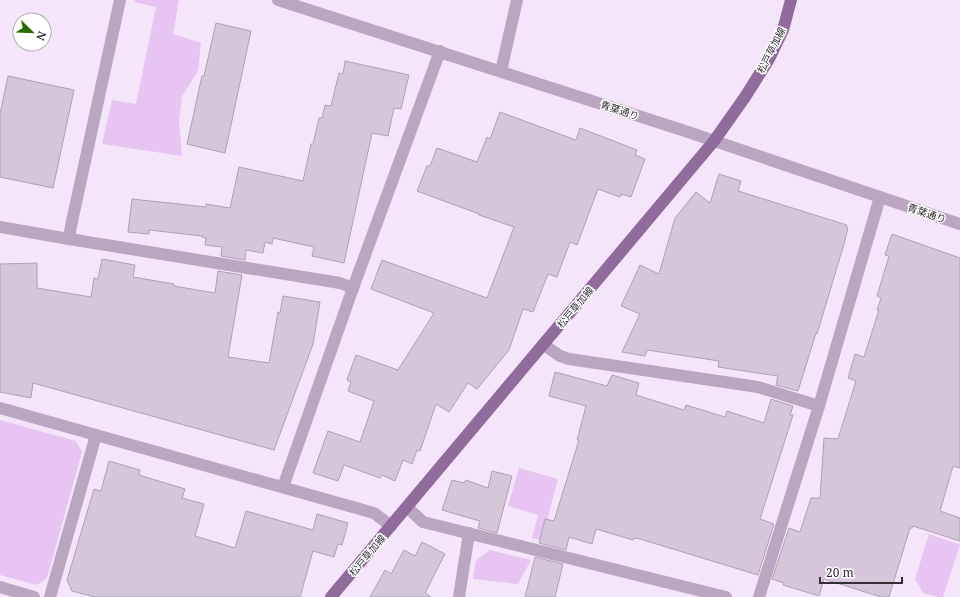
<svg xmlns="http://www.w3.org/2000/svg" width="960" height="597" font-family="'Noto Serif','Noto Sans JP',serif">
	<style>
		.green { fill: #e7c4f2 }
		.building { fill: #d5c6da; stroke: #afa0b4 }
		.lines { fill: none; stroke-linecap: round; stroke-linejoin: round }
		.minor { stroke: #baa6c1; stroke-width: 12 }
		.tertiary { stroke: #baa6c1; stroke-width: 12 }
		.primary { stroke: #906b9c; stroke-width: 12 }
		.labels { text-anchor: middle; stroke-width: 3; stroke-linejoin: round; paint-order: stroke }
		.street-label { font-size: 10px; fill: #332d35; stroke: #fff }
	</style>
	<rect width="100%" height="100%" fill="#f4e5fa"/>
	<g class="green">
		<path d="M135,0h44l-6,34 28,9 -3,28 -16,25 -3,25 3,35 -80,-12 10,-44 24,4 20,-97 -22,-5z"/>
		<path d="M0,420l76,21 6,11 -35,126 -10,7 -37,-10z"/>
		<path d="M519,468l39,11 -14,53 8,11 -20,-5 6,-23 -30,-9z"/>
		<path d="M929,534l31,11 -17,52h-5l-15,-4 -8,-14z"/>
		<path d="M490,550l41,10 -13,24 -45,-5 3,-19z"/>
	</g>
	<g class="building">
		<path d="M216,23l35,8 -26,122 -38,-9 15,-68h2z"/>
		<path d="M345,61l64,14 -8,34 -7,-1 -6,28 -16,-3 -28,130 -32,-7 2,-9 -41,-9 -1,6 -7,-2 -2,11 -17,-3 -1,10 -24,-4 1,-9 -17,-2 1,-7 -4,-1v-1l-53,-6v4l-21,-2 4,-33 74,8v-3l24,4 9,-41 64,14 8,-37h2l6,-26h3l3,-13 6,1 8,-33 4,1z"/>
		<path d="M8,76l66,14 -21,98 -53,-11v-63z"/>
		<path d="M500,112l76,28 4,-12 57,22 -2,5 10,4 -14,38 -10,-3 -1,3 -22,-8 -21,56 -7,-3 -13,35 -9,-3 -15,38 -10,-3 -14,41 -32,39 -9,-6 -19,29 -13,-8 -16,47 -3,-1 -5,14 -9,-4 -8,21 -13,-6 -2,3 -36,-13 -6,16 -25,-8 15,-42 32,11 14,-41 -26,-10 3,-9 -4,-2 9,-25 42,15 36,-57 -63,-24 11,-29 105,38 27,-71 -35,-12v-1l-62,-23 10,-25h3l7,-18 40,14 10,-25 3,2z"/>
		<path d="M719,174l22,7 -3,10 109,34 -1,2 2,1 -4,16 -27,90 -1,-1 -18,58 -22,-6 2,-9 -60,-9 1,-6 -72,-11 -2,6 -23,-4 18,-38 -19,-8 19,-41 19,9 16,-56 21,-26 14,11z"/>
		<path d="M892,234l68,24v210l-7,-2 -13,45 20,7v23l-47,-15 -1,2h-2l-21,69h-8l-57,-18 -5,17 -36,-11 1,-2 -12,-4 17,-51 11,4 11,-34h9l4,-60 14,1 18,-58 -8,-3 7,-24 9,3 15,-47h-2l4,-12 -4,-2 12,-40 -4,-1z"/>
		<path d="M102,259l33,6 -2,12 41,7v2l41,7 3,-22 24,4 -14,82 41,6 9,-51 2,1 3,-17 37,6 -7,42 -39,106 -241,-67 -2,15 -31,-6v-128l37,-1v25l54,9 3,-19 4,1z"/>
		<path d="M555,372l52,14 5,-11 27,8 -3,12 48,15 2,-5 39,12 2,-6 37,12 7,-24 22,7 -3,9h3l-33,104 14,5 -16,51 -118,-36 -6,-1 -1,2 -37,-11 -4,15 -23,-7 -3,13 -27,-7 6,-24 9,2 25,-81h-2l9,-34 -37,-10z"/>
		<path d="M109,461l31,9 -1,5 46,14 -3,9 22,6 -9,32 40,12 11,-37 67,19 4,-16 31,9 -6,22 -4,-1 -4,13 -21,-6 -13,46h-205l-23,-6 -5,-11 27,-91 7,2z"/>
		<path d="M492,471l20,5 -15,57 -19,-5 2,-7 -38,-11 10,-30 12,3 2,-3 22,8z"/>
		<path d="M422,542l23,12 -20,39 6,4h-61l15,-27 6,4 13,-24 11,6z"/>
		<path d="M535,557l28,7 -8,33h-30z"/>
	</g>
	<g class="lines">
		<g class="minor">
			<path d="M501,71l16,-71"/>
			<path d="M0,227l69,12 271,44 13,5"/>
			<path d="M69,239l2,-13 49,-226"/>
			<path d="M544,345l16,11 9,3 189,28 61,19"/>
			<path d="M0,408l374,105 17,13"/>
			<path d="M283,487l70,-199 87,-237"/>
			<path d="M407,507l16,15 303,75"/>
			<path d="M0,587l34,10"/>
			<path d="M50,597l46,-162"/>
			<path d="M459,597l10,-64"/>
			<path d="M759,597l60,-191 61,-209"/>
		</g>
		<path class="tertiary" d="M278,0l404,130 278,94"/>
		<path class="primary" d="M331,597l383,-456 31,-44 24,-38 14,-29 8,-30"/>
	</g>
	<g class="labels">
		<g class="street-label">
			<text transform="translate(771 50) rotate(-63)" y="4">松戸草加線</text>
			<text transform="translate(620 110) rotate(18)" y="4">青葉通り</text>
			<text transform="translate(927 213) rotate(19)" y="4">青葉通り</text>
			<text transform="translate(575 307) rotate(-50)" y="4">松戸草加線</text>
			<text transform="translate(367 555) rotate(-50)" y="4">松戸草加線</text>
		</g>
	</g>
	<g transform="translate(32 32) rotate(113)"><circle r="19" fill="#ffffff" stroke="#adabae"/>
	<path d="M0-3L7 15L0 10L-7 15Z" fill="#2a6b00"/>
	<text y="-6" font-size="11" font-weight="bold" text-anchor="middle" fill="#332d35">N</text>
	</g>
	<path d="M820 577v6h82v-6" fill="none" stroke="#332d35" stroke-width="2"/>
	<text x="826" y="577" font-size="12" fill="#332d35" stroke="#ffffff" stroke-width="3" paint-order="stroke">20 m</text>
</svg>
